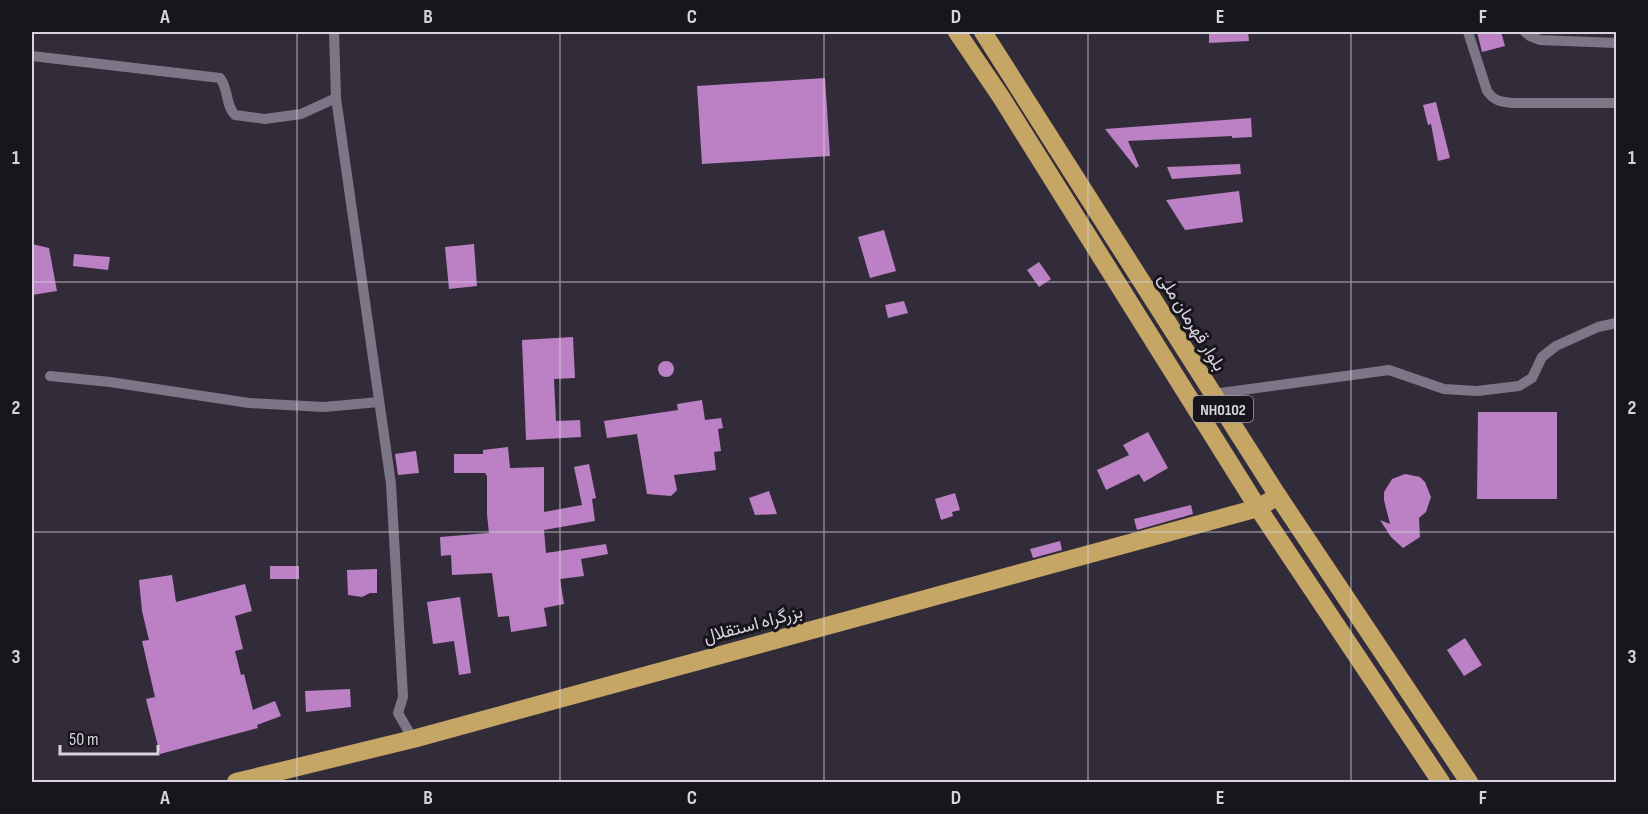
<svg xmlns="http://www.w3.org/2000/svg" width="1648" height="814" font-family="'Sofia Sans Condensed',Vazirmatn,sans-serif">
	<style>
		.building { fill: #bc80c4 }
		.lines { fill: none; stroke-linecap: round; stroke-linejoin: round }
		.street { stroke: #7d7687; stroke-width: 10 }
		.highway { stroke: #c6a664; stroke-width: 18 }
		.grid { fill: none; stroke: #d8d4de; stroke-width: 1.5; stroke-opacity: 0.55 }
		.labels { text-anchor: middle; stroke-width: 6; stroke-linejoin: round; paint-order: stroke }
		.shield { fill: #18151c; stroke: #9e9ba4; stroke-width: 1.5 }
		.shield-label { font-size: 16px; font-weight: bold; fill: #d8d4de }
		.street-label { font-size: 18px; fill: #d8d4de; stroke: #18151c }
		.neatline { fill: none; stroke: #d8d4de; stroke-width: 2 }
		.grid-label { font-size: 20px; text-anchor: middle; font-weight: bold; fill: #d8d4de }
	</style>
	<rect width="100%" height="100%" fill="#322c3a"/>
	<g class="building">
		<path d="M1209,32h39l1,9 -40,2z"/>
		<path d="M1477,32h24l4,14 -23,6z"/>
		<path d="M825,78l5,78 -128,8 -5,-78z"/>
		<path d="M1436,102l14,56 -12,3 -7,-37 -3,1 -5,-20z"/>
		<path d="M1251,118l1,19 -20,1v-2l-104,5 11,25 -3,2 -31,-39z"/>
		<path d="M1240,164l1,10 -69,5 -5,-12z"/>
		<path d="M1239,191l4,31 -58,8 -19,-30z"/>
		<path d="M884,230l12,41 -26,7 -12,-41z"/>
		<path d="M32,244l17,4 8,43 -25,4z"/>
		<path d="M474,244l3,42 -28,3 -4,-42z"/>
		<path d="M74,254l36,3 -2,13 -35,-4z"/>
		<path d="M1039,262l12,17 -12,8 -12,-17z"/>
		<path d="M904,301l4,12 -20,5 -3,-13z"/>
		<path d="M573,337l2,41 -21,1 2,42 24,-1 1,17 -55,3 -4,-100z"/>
		<circle cx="666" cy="369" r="8"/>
		<path d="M702,400l3,20 16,-2 2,10 -5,1 3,22 -7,1 2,18 -42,5 3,15 -6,6 -24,-2 -10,-60 -30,4 -3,-17 74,-11 -1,-6z"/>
		<path d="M1478,412h79v87h-80z"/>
		<path d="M1148,432l20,36 -24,14 -5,-8 -33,16 -9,-20 32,-15 -6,-10z"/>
		<path d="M508,447l2,21 34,-1v45l38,-7 -8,-38 15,-3 7,34 -4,1 3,22 -51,9 2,23 60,-9 2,10 -27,5 3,17 -24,3 4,25 -20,4 3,18 -36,6 -2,-16 -11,1 -6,-44 -40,2 -1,-20 -10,1 -1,-19 49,-4 -2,-18v-39l-2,-3h-31v-19h29v-4z"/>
		<path d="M416,451l3,22 -21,2 -3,-21z"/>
		<path d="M1405,474l15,3 5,5 6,15 -5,15 -7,6 1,19 -17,11 -12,-11 -11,-17 10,4 -6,-24v-8l8,-13z"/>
		<path d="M769,491l8,23 -22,1 -6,-17z"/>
		<path d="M955,493l5,17 -8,2 1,4 -12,4 -6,-21z"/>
		<path d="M1191,505l2,9 -56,16 -3,-11z"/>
		<path d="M1060,541l2,9 -29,8 -3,-9z"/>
		<rect x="270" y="566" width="29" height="13"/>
		<path d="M377,569v24h-7l-8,4 -14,-2 -1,-25z"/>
		<path d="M172,575l4,27 69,-18 7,27 -17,5 8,33 -8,2 6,24 3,-1 9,36 22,-9 6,15 -24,9 1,3 -98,26 -14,-55 9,-2 -13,-56 7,-1 -7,-29 -3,-31z"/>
		<path d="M460,597l11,76 -12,2 -5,-34 -21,3 -6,-42z"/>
		<path d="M1465,638l17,27 -18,11 -17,-26z"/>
		<path d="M350,689l1,18 -45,5 -1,-21z"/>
	</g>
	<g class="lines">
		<g class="street">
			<path d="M334,32l2,66 55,386 12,213 -5,16 15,26"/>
			<path d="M1468,32l19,59c7,10 14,11 26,12h103"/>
			<path d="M1525,32l5,4 10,4 76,3"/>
			<path d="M32,56l188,22c9,11 5,27 15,37l30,4 36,-5 35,-16"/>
			<path d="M50,376l60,6 139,21 75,4 55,-5"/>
			<path d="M1213,394l176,-24 55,19 33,2 42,-5 13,-8 10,-21 14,-11 42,-19 18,-4"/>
		</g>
		<g class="highway">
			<path d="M957,32l44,65 257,411 183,274"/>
			<path d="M983,32l295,464 191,286"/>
			<path d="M236,782l177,-43 845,-231 20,-12"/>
		</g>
	</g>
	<path class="grid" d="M297,32v750M560,32v750M824,32v750M1088,32v750M1351,32v750M32,282h1584M32,532h1584"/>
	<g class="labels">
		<rect class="shield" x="1193" y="396" width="60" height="26" rx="4.5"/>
		<g class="shield-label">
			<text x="1223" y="415">NH0102</text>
		</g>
		<g class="street-label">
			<text transform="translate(1192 322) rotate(58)" y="6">بلوار قهرمان ملی</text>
			<text transform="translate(753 624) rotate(-15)" y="6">بزرگراه استقلال</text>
		</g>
	</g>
	<rect width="1648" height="814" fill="none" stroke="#18151c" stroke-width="66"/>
	<path d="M60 745v9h98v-9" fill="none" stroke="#d8d4de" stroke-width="3"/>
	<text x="69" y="745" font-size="18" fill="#d8d4de" stroke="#18151c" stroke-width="4.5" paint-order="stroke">50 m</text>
	<rect x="33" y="33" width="1582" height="748" class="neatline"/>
	<g class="grid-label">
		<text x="165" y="23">A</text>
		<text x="428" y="23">B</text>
		<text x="692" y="23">C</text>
		<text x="956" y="23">D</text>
		<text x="1220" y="23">E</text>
		<text x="1483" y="23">F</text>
		<text x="16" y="164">1</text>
		<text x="1632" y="164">1</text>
		<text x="16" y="414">2</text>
		<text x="1632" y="414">2</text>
		<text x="16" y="663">3</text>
		<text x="1632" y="663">3</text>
		<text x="165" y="804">A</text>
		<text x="428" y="804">B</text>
		<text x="692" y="804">C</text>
		<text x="956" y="804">D</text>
		<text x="1220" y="804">E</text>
		<text x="1483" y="804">F</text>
	</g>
</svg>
